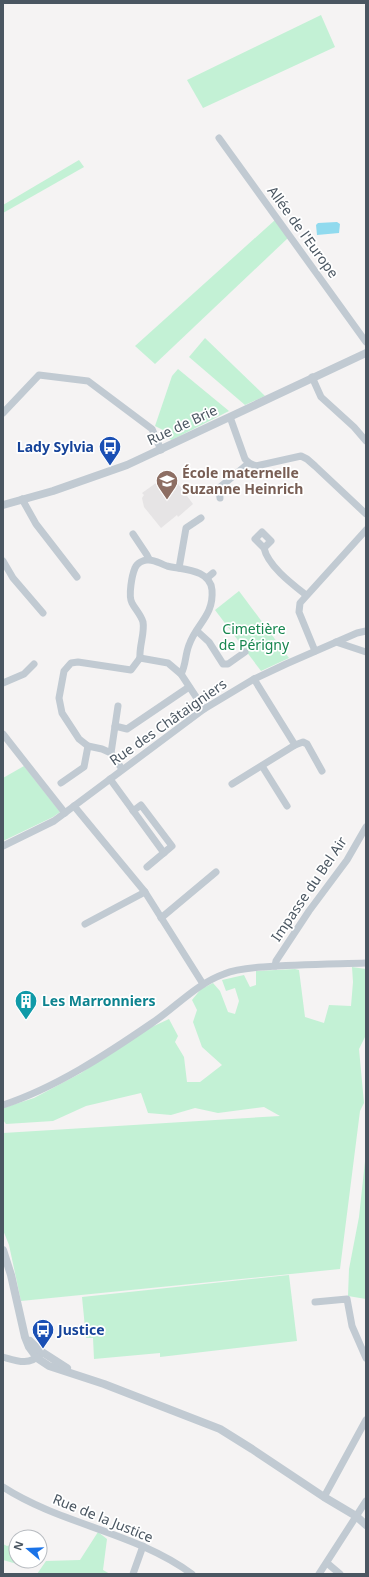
<svg xmlns="http://www.w3.org/2000/svg" width="369" height="1577" font-family="'Noto Sans',sans-serif">
	<style>
		.education { fill: #e6e4e5 }
		.green { fill: #c3f1d5 }
		.water { fill: #90daee }
		.lines { fill: none; stroke-linecap: round; stroke-linejoin: round }
		.minor { stroke: #c1cad2; stroke-width: 7 }
		.tertiary { stroke: #c1cad2; stroke-width: 8 }
		.labels { text-anchor: middle; stroke-width: 3.5; stroke-linejoin: round; paint-order: stroke }
		.street-label { font-size: 14px; fill: #4a5661; stroke: #fff }
		.transit-label { font-size: 14px; font-weight: bold; fill: #164399; stroke: #fff; text-anchor: end }
		.education-label { font-size: 14px; font-weight: bold; fill: #785e54; stroke: #fff; text-anchor: start }
		.park-label { font-size: 14px; fill: #17864f; stroke: #fff }
		.culture-label { font-size: 14px; font-weight: bold; fill: #0d838f; stroke: #fff; text-anchor: start }
	</style>
	<rect width="100%" height="100%" fill="#f5f3f3"/>
	<path class="education" d="M170,473l23,31 -15,13 -1,-2 -16,13 -17,-21 -2,-9 2,-3 -2,-2z"/>
	<g class="green">
		<path d="M321,15l14,32 -132,61 -16,-28z"/>
		<path d="M79,160l5,7 -81,46v-8z"/>
		<path d="M275,220l13,18 -133,126 -20,-18z"/>
		<path d="M205,338l60,58 -20,9 -56,-48z"/>
		<path d="M178,369l51,42 -57,29 -7,-3 -2,-7 -8,-4 17,-50z"/>
		<path d="M239,591l50,67 -28,13 -46,-61z"/>
		<path d="M24,766l36,46 -7,5 -50,24v-63z"/>
		<path d="M352,967l14,2v68h-1l-6,12 5,54 -4,8 -20,158 -319,32 -12,-56 -6,-15v-97l277,-17 -16,-9 -46,6 -23,-5 -24,7 -23,-2 -7,-20 -55,13 -33,15 -47,3 -3,-4v-12l31,-10 47,-25 60,-41 28,-13 9,17 -3,6 9,15 3,25h13l22,-17 -20,-18 -9,-25 4,-12 -5,-10 9,-11 12,-6 7,8 8,21 7,2 4,-13 -4,-13 -9,3 -4,-11 22,-5 6,12 6,-2v-14l39,-2 4,1 6,47 19,6 5,-18 22,1 2,-24z"/>
		<path d="M366,1152v147l-18,-3 1,-27 10,-52z"/>
		<path d="M289,1275l8,66 -137,16v-4l-66,6 -1,-21h-7l-4,-41z"/>
		<path d="M98,1532l9,7 -4,31 7,4h-73l9,-13 34,-1z"/>
		<path d="M16,1543v18h5l-4,3 -14,-4v-16l4,2z"/>
	</g>
	<path class="water" d="M337,222l3,2 -1,9 -22,2 -1,-10 2,-2z"/>
	<g class="lines">
		<g class="minor">
			<path d="M219,138l147,204"/>
			<path d="M312,377l9,20 33,30 12,14"/>
			<path d="M3,413l36,-38 49,6 64,48 9,21"/>
			<path d="M230,417l15,42 4,4 7,3 45,-10 6,3 8,7 51,48"/>
			<path d="M220,498l-1,-10 30,-25"/>
			<path d="M22,499l14,25 41,53"/>
			<path d="M133,534l14,21 2,4"/>
			<path d="M264,548l-9,-9 7,-7 9,9 -7,7c4,18 28,36 42,47"/>
			<path d="M3,561l10,17 30,35"/>
			<path d="M179,568l7,-40 15,-10"/>
			<path d="M207,578l6,-5"/>
			<path d="M197,631l12,11 14,22h5l17,-12"/>
			<path d="M336,642l30,10"/>
			<path d="M315,651l-16,-39 1,-9 66,-73"/>
			<path d="M140,658c-1,-12 5,-25 3,-36 -2,-7 -8,-13 -11,-19 -4,-7 0,-28 3,-35 2,-5 8,-8 12,-8 8,-1 13,4 20,6 16,4 43,3 45,24 2,26 -16,34 -23,55 -4,10 -3,20 -8,29"/>
			<path d="M140,658l28,5 13,11 23,35"/>
			<path d="M3,683l21,-9 10,-10"/>
			<path d="M115,726l12,3 62,-42"/>
			<path d="M3,734l62,79"/>
			<path d="M295,745l8,-3 4,2 15,27"/>
			<path d="M111,753l7,-47"/>
			<path d="M262,766l25,40"/>
			<path d="M122,769l-11,-16 -9,-4 -14,-3 -9,-7 -17,-26 -3,-15 5,-27 7,-8 7,-1 53,8 9,-12"/>
			<path d="M110,779l54,74"/>
			<path d="M61,783l23,-16 4,-21"/>
			<path d="M232,784l63,-39 -41,-66"/>
			<path d="M74,806l71,86 58,92"/>
			<path d="M133,811l8,-6 31,41 -25,21"/>
			<path d="M3,846l51,-25 150,-112 50,-30 32,-15 71,-31 9,-2"/>
			<path d="M161,918l55,-46"/>
			<path d="M85,924l60,-32"/>
			<path d="M275,966l1,-5 33,-50 38,-51 19,-33"/>
			<path d="M3,1105c52,-17 104,-51 149,-82 24,-16 44,-39 72,-49 12,-5 26,-6 39,-7 34,-3 69,-3 103,-4"/>
			<path d="M315,1302l32,-3 5,27 14,32"/>
			<path d="M3,1357c14,4 26,9 38,-3"/>
			<path d="M3,1487c59,38 132,45 189,87"/>
			<path d="M324,1497l42,-77"/>
			<path d="M327,1563l13,11"/>
			<path d="M133,1574l10,-28"/>
			<path d="M319,1574l47,-73"/>
		</g>
		<g class="tertiary">
			<path d="M3,505l50,-14 74,-26 239,-112"/>
			<path d="M3,1250l8,25 14,62 4,10 8,11 12,8 55,18 116,45 32,20 72,48 32,19 10,9"/>
			<path d="M30,1341l9,9 28,18"/>
		</g>
	</g>
	<defs>
		<g id="bus-pin" transform="scale(1.15)"><path d="M0 17L-7.5 6A9.5 9.5 0 1 1 7.5 6Z" fill="#1a4fb4" stroke="#fff"/><path d="M-5-6H5V4H4V6H2V4H-2V6H-4V4H-5ZM-3.5-4V0h7V-4ZM-3.5 1.2v1.5H-2V1.2ZM2 1.2v1.5H3.5V1.2Z" fill="#fff"/></g>
		<g id="school-pin" transform="scale(1.15)"><path d="M0 17L-7.5 6A9.5 9.5 0 1 1 7.5 6Z" fill="#8d6e63" stroke="#fff"/><path d="M0-5L7-2L0 1L-7-2ZM-4 1L0 2.5L4 1V4Q0 6-4 4Z" fill="#fff"/></g>
		<g id="building-pin" transform="scale(1.15)"><path d="M0 17L-7.5 6A9.5 9.5 0 1 1 7.5 6Z" fill="#0f9aa8" stroke="#fff"/><path d="M-4-6H4V6H1V3H-1V6H-4ZM-2.5-4.3h1.7v1.8h-1.7ZM.8-4.3h1.7v1.8H.8ZM-2.5-1h1.7V.8h-1.7ZM.8-1h1.7V.8H.8Z" fill="#fff"/></g>
	</defs>
	<g fill-rule="evenodd">
		<use href="#bus-pin" x="110" y="447"/>
		<use href="#school-pin" x="167" y="481"/>
		<use href="#building-pin" x="26" y="1001"/>
		<use href="#bus-pin" x="43" y="1330"/>
	</g>
	<g class="labels">
		<g class="street-label">
			<text transform="translate(303 232) rotate(54)" y="5">Allée de l'Europe</text>
			<text transform="translate(182 425) rotate(-25)" y="5">Rue de Brie</text>
			<text transform="translate(168 722) rotate(-35)" y="5">Rue des Châtaigniers</text>
			<text transform="translate(309 889) rotate(-56)" y="5">Impasse du Bel Air</text>
			<text transform="translate(103 1518) rotate(22)" y="5">Rue de la Justice</text>
		</g>
		<g class="transit-label">
			<text x="94" y="452">Lady Sylvia</text>
			<text x="58" y="1335" text-anchor="start">Justice</text>
		</g>
		<g class="education-label">
			<text x="182" y="478">École maternelle<tspan x="182" dy="16">Suzanne Heinrich</tspan></text>
		</g>
		<g class="park-label">
			<text x="254" y="634">Cimetière<tspan x="254" dy="16">de Périgny</tspan></text>
		</g>
		<g class="culture-label">
			<text x="42" y="1006">Les Marronniers</text>
		</g>
	</g>
	<rect width="369" height="1577" fill="none" stroke="#4a5661" stroke-width="8"/>
	<g transform="translate(28 1549) rotate(289)"><circle r="19" fill="#ffffff" stroke="#b7bbc0"/>
	<path d="M0-3L7 15L0 10L-7 15Z" fill="#1a73e8"/>
	<text y="-6" font-size="11" font-weight="bold" text-anchor="middle" fill="#4a5661">N</text>
	</g>
</svg>
